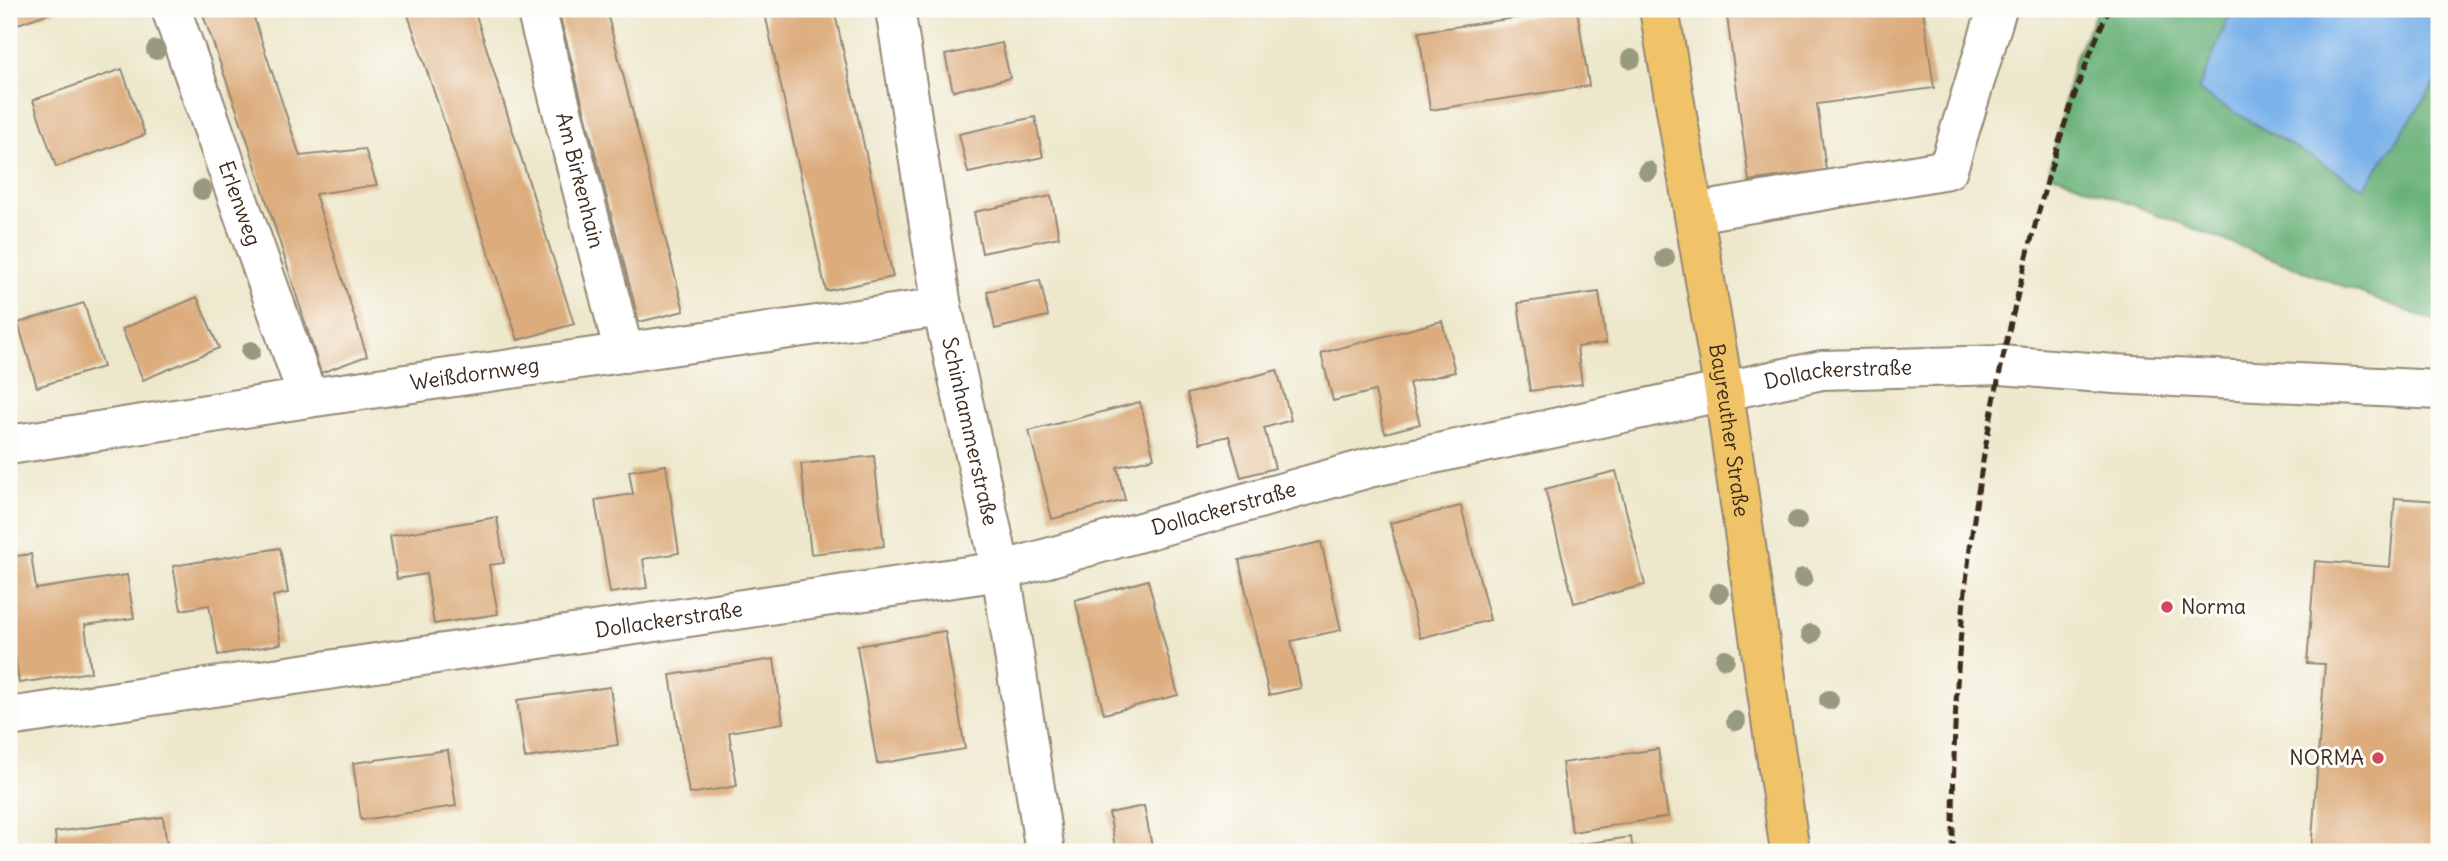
<svg xmlns="http://www.w3.org/2000/svg" width="2448" height="861" font-family="Delius,sans-serif">
	<style>
		.forest { fill: #68b178; stroke: #526e4b; stroke-width: 2 }
		.water { fill: #7ab2ea; stroke: #5a6e84; stroke-width: 2 }
		.building { fill: #dcac7d }
		.lines { fill: none; stroke-linecap: round; stroke-linejoin: round }
		.minor-casing { stroke: #948874; stroke-width: 42 }
		.major-casing { stroke: #948874; stroke-width: 42 }
		.minor { stroke: #fff; stroke-width: 38 }
		.major { stroke: #f0c369; stroke-width: 38 }
		.rail { stroke: #3b2a1e; stroke-width: 5; stroke-dasharray: 10 5; stroke-linecap: butt }
		.tree { fill: #979a7e }
		.poi-dot { fill: #d1495b; stroke: #fdfcf7; stroke-width: 2.5 }
		.labels { text-anchor: middle; stroke-width: 6; stroke-linejoin: round; paint-order: stroke }
		.street-label { font-size: 21px; fill: #3b2a1e; stroke: #fdfcf7 }
		.poi-label { font-size: 21px; fill: #3b2a1e; stroke: #fdfcf7; text-anchor: start }
	</style>
	<rect width="100%" height="100%" fill="#fdfcf7"/>
	<filter id="ink" filterUnits="userSpaceOnUse"><feTurbulence type="fractalNoise" baseFrequency=".0143" numOctaves="2"/><feDisplacementMap in="SourceGraphic" scale="14" xChannelSelector="R" yChannelSelector="G"/><feConvolveMatrix kernelMatrix="1 2 1 2 8 2 1 2 1" color-interpolation-filters="sRGB"/></filter>
	<filter id="wash" filterUnits="userSpaceOnUse"><feTurbulence type="fractalNoise" baseFrequency=".00686" numOctaves="4" result="noise"/><feDisplacementMap in="SourceGraphic" scale="28" xChannelSelector="R" yChannelSelector="G"/><feGaussianBlur stdDeviation="1.57" result="paint"/><feColorMatrix in="noise" values="0 0 0 0 0 0 0 0 0 0 0 0 0 0 0 0 0 1.4 0 .05"/><feComposite in="paint" operator="in"/></filter>
	<g filter="url(#wash)">
		<rect width="100%" height="100%" fill="#ede7cb"/>
		<path class="forest" d="M2098,9h341v314l-390,-150 25,-113z"/>
		<path class="water" d="M2232,9h207v69l-75,110 -166,-97z"/>
		<g id="blocks">
			<g class="building">
				<path d="M9,9h52l-52,18z"/>
				<path d="M201,9h50l49,147 65,-7 12,36 -62,9 52,162 -46,17 -73,-231z"/>
				<path d="M406,9h68l100,315 -56,16z"/>
				<path d="M558,9h48l78,302 -45,11z"/>
				<path d="M764,9h70l59,268 -67,14z"/>
				<path d="M1577,9l12,77 -159,24 -11,-78z"/>
				<path d="M1726,9h197l11,79 -117,16 9,66 -77,11z"/>
				<path d="M1002,43l8,35 -57,13 -8,-36z"/>
				<path d="M122,69l23,66 -89,32 -23,-67z"/>
				<path d="M1035,117l8,40 -75,16 -9,-39z"/>
				<path d="M1051,196l8,41 -77,16 -8,-41z"/>
				<path d="M1040,280l8,36 -53,13 -8,-38z"/>
				<path d="M1599,292l7,51 -29,4 5,37 -52,7 -12,-88z"/>
				<path d="M197,297l22,51 -76,32 -21,-51z"/>
				<path d="M84,303l19,64 -66,20 -19,-64z"/>
				<path d="M1442,321l13,51 -46,11 11,41 -35,9 -10,-42 -42,10 -12,-48z"/>
				<path d="M1277,370l14,50 -27,8 11,40 -34,9 -12,-41 -29,7 -13,-49z"/>
				<path d="M1140,402l14,56 -37,9 8,33 -73,19 -23,-88z"/>
				<path d="M874,456l10,90 -73,8 -10,-90z"/>
				<path d="M666,465l13,88 -36,6 4,29 -37,5 -15,-93 38,-6 -4,-23z"/>
				<path d="M1616,471l29,114 -71,18 -29,-114z"/>
				<path d="M2395,498l44,3v351h-128l14,-188 -18,-1 8,-102 75,6z"/>
				<path d="M1461,506l29,114 -70,18 -30,-115z"/>
				<path d="M497,517l7,46 -15,2 9,49 -64,10 -8,-50 -29,5 -7,-43z"/>
				<path d="M1321,542l20,88 -50,11 10,47 -32,7 -30,-135z"/>
				<path d="M280,548l8,45 -15,3 8,48 -63,11 -9,-50 -28,5 -8,-44z"/>
				<path d="M31,554l5,35 91,-14 7,43 -49,7 6,47 -72,11 -7,-47h-3v-79z"/>
				<path d="M1148,580l30,115 -74,19 -29,-114z"/>
				<path d="M945,631l20,118 -88,15 -20,-118z"/>
				<path d="M774,659l9,64 -54,9 8,54 -48,8 -19,-119z"/>
				<path d="M610,687l8,58 -93,13 -8,-58z"/>
				<path d="M1658,749l10,68 -96,15 -10,-69z"/>
				<path d="M448,750l8,56 -95,14 -8,-57z"/>
				<path d="M1144,806l9,46h-37l-7,-39z"/>
				<path d="M163,817l5,35h-111l-2,-20z"/>
				<path d="M1631,837l2,15h-100v-1z"/>
				<path d="M271,846l1,6h-36v-1z"/>
			</g>
		</g>
	</g>
	<g filter="url(#ink)">
		<use href="#blocks" fill-opacity="0" stroke="#948874" stroke-width="2"/>
		<g class="lines">
			<g class="minor-casing">
				<g id="minor">
					<path id="s1" d="M171,9l137,389"/>
					<path id="s2" d="M536,9l88,344"/>
					<path id="s3" d="M895,9l47,298 59,264 44,281"/>
					<path d="M1694,213l254,-44 49,-160"/>
					<path id="s4" d="M9,445l299,-47 634,-91"/>
					<path id="s5" d="M9,717l992,-146 368,-103 453,-98 179,-5 113,9 325,16"/>
				</g>
			</g>
			<g class="major-casing">
				<g id="major">
					<path id="s6" d="M1659,9l65,383 66,460"/>
				</g>
			</g>
			<use href="#minor" class="minor"/>
			<use href="#major" class="major"/>
			<path class="rail" d="M1953,852c0,-65 1,-131 6,-196 9,-117 28,-236 56,-350 24,-102 51,-201 94,-297"/>
		</g>
		<g class="tree">
			<circle cx="156" cy="50" r="10"/>
			<circle cx="1631" cy="59" r="10"/>
			<circle cx="1648" cy="171" r="10"/>
			<circle cx="202" cy="190" r="10"/>
			<circle cx="1665" cy="258" r="10"/>
			<circle cx="251" cy="351" r="10"/>
			<circle cx="1797" cy="521" r="10"/>
			<circle cx="1803" cy="578" r="10"/>
			<circle cx="1719" cy="593" r="10"/>
			<circle cx="1811" cy="634" r="10"/>
			<circle cx="1725" cy="659" r="10"/>
			<circle cx="1829" cy="700" r="10"/>
			<circle cx="1736" cy="721" r="10"/>
		</g>
	</g>
	<g class="poi-dot">
		<circle cx="2167" cy="607" r="7"/>
		<circle cx="2378" cy="758" r="7"/>
	</g>
	<g class="labels">
		<g class="street-label">
			<text dy="7" stroke="none"><textPath href="#s2" startOffset="177">Am Birkenhain</textPath></text>
			<text dy="7" stroke="none"><textPath href="#s1" startOffset="206">Erlenweg</textPath></text>
			<text dy="7" stroke="none"><textPath href="#s4" startOffset="471">Weißdornweg</textPath></text>
			<text dy="7" stroke="none"><textPath href="#s5" startOffset="1864">Dollackerstraße</textPath></text>
			<text dy="7" stroke="none"><textPath href="#s6" startOffset="427">Bayreuther Straße</textPath></text>
			<text dy="7" stroke="none"><textPath href="#s3" startOffset="429">Schinhammerstraße</textPath></text>
			<text dy="7" stroke="none"><textPath href="#s5" startOffset="1234">Dollackerstraße</textPath></text>
			<text dy="7" stroke="none"><textPath href="#s5" startOffset="667">Dollackerstraße</textPath></text>
		</g>
		<g class="poi-label">
			<text x="2181" y="614">Norma</text>
			<text x="2364" y="765" text-anchor="end">NORMA</text>
		</g>
	</g>
	<rect width="2448" height="861" fill="none" stroke="#fdfcf7" stroke-width="35"/>
</svg>
